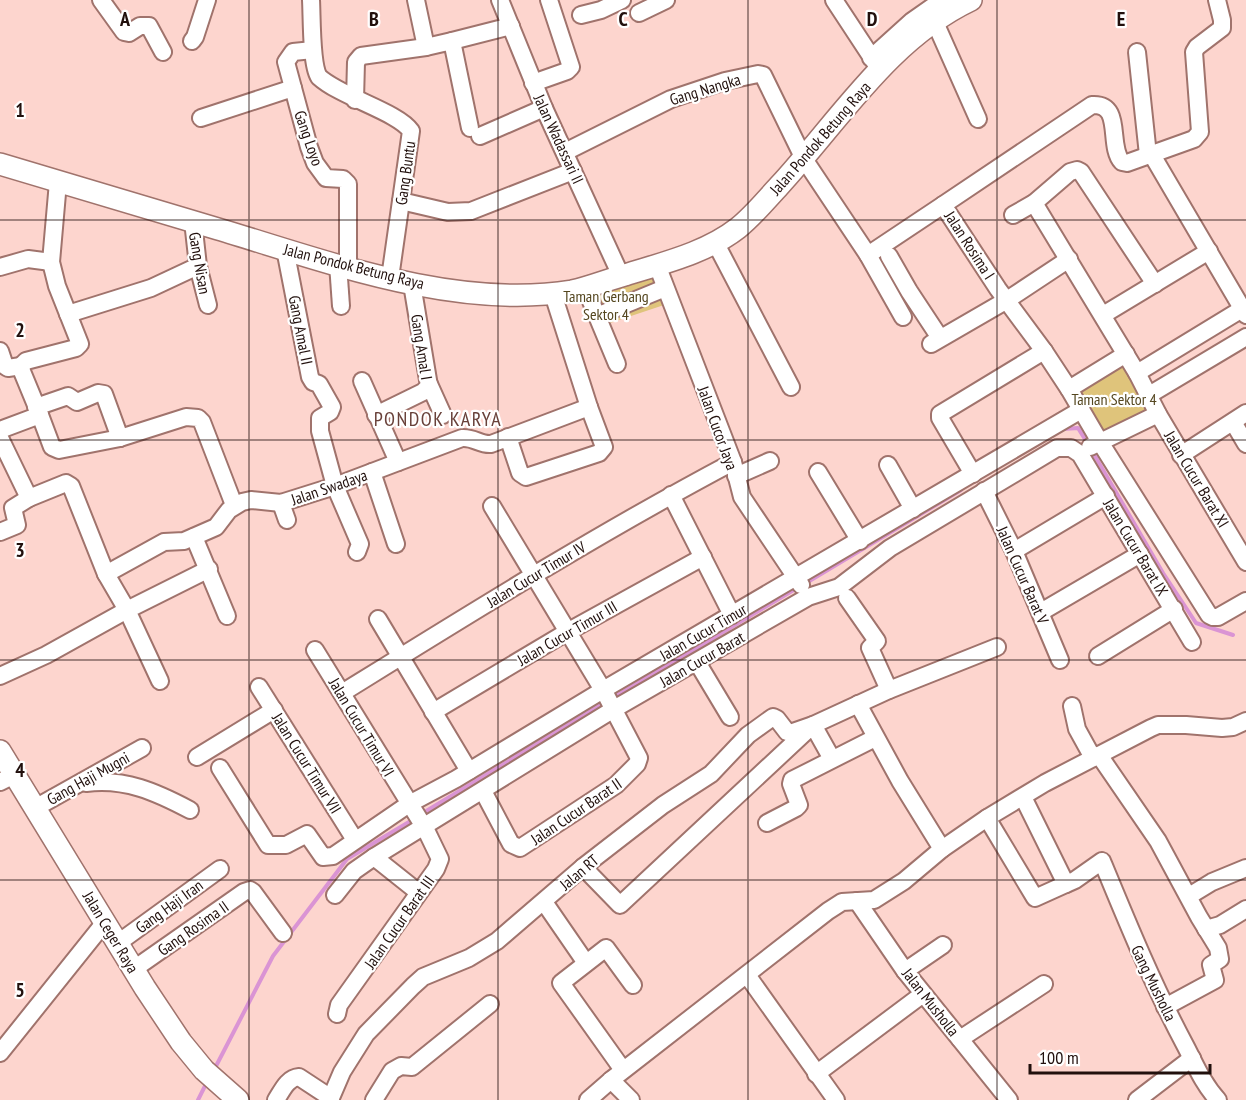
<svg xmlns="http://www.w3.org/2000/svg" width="1246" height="1100" font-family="'PT Sans Narrow',sans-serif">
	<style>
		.green { fill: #dfc47b }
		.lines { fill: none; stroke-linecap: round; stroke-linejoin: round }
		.stream { stroke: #da94d4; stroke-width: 4 }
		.minor-casing { stroke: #a0736c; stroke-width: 20 }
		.major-casing { stroke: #a0736c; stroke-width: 24 }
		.minor { stroke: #fff; stroke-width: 16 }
		.major { stroke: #fff; stroke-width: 21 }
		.grid { fill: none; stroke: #21100d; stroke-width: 1.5; stroke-opacity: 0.55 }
		.labels { text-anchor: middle; stroke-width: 4.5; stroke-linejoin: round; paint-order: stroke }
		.street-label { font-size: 16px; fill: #21100d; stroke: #fff }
		.park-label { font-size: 16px; fill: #54461f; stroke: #fff }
		.quarter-label { font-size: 20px; letter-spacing: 1.5px; fill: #69413a; stroke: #fff }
		.grid-label { font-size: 20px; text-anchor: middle; font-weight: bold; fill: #21100d; stroke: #fff; stroke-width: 4.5; stroke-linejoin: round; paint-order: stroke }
	</style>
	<rect width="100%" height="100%" fill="#fdd5ce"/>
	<g class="green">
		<path d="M649,271l15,34 -69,23 -15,-33z"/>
		<path d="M1127,355l32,53 -60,35 -30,-53z"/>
	</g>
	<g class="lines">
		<g class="stream">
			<path d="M1063,429l15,-1 10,16"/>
			<path d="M1092,451l71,122 33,50 37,12"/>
			<path d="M806,583l155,-93"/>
			<path d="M613,698l184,-110"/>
			<path d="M423,813l183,-111"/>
			<path d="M214,1070l59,-114 74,-97 67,-40"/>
			<path d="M198,1100l9,-18"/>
		</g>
		<g class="minor-casing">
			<g id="minor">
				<path d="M101,0l23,32 5,1 11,-7h9l14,26"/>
				<path d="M311,0c1,17 0,65 8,77 22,20 79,35 92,54l-21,147"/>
				<path d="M416,0l10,47"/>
				<path d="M500,0l44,108 77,168"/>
				<path d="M834,0l44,67"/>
				<path d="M639,13l27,-13"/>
				<path d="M581,15l20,-5 21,-10"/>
				<path d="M934,20l44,99"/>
				<path d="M192,41l3,-4 12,-37"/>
				<path d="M452,41l59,-15"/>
				<path d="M313,50l-20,2 -7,10 23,85 6,16 11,15 17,1 5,5v83"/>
				<path d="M1137,52l11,103"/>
				<path d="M871,58l41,-37 30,-21"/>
				<path d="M533,83l34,-12 4,-4 -22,-67"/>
				<path d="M355,100l1,-38 5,-6 65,-9 26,-6 18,87"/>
				<path d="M201,118l92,-30"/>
				<path d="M480,136l64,-28"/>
				<path d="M565,152l106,-53 54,-18 33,-7 5,1 41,84 64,96 35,62"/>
				<path d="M1155,160l91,155"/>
				<path d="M401,201l47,11 23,-1 102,-40"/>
				<path d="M1034,203l103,170 21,41 88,148"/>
				<path d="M943,205l149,-100c32,-2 15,41 30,57l5,1 67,-24 6,-7 -6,-80 3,-5 25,-19v-8l-5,-20"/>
				<path d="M1013,215l21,-12 36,-31 7,-2 4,2 74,112"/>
				<path d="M193,221l5,45 10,39"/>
				<path d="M715,242l76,145"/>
				<path d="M285,249l25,128 3,5 6,2 13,23 -2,5 -10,6v13l15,55 25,58 -3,8"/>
				<path d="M868,255l75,-50 55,84 46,62 25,38 31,53 109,173 4,2h5l28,-16"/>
				<path d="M889,256l20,35 31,47"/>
				<path d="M338,264l3,42"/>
				<path d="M657,265l76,197 9,35 59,88"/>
				<path d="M0,267l28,-8 23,3"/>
				<path d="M585,287l32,77"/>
				<path d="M68,314l83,-26 47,-22"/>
				<path d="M1103,315l106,-64"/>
				<path d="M597,316l68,-28"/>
				<path d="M931,344l76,-44 62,-41"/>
				<path d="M0,351l5,15 3,2 13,-2"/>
				<path d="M1137,373l105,-64"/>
				<path d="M362,381l36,81"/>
				<path d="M429,384l14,31"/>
				<path d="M1069,389l57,-35"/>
				<path d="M1149,395l97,-58"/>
				<path d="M36,407l32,-11 9,6 21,-9 6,1 16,44"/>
				<path d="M40,415l12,32 7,3 61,-12 66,-21 12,1 4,4 32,83"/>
				<path d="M376,415l47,-23 6,-6 -17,-102"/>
				<path d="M1233,422l13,22"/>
				<path d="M0,430l40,-15 -19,-46v-3l5,-5 50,-13 4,-4 -23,-58 -6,-24 7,-80"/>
				<path d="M508,437l12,36 6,4 73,-24 5,-6 -15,-40"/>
				<path d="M0,438l29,60 37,-15 5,3 35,88"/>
				<path d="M1090,447l68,-33"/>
				<path d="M1181,455l65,-42"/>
				<path d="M888,465l25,44"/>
				<path d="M372,472l24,72"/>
				<path d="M818,472l42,69"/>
				<path d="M973,474l-33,-56v-4l104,-63"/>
				<path d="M736,476l34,-15"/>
				<path d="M984,491l30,60 46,109"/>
				<path d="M671,495l61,120"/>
				<path d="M281,503l6,17"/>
				<path d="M0,532l17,-7 -4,-17 16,-10"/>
				<path d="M194,537l33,79"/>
				<path d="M1014,551l92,-55"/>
				<path d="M847,598l30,43 -7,7 19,42"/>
				<path d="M1041,612l99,-58"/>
				<path d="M378,619l91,152"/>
				<path d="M315,650l111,180 14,29 -4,10 -97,136 -2,9"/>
				<path d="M1098,656l76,-47"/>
				<path d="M697,662l33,55"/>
				<path d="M0,676l46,-21 81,-45 -21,-36 58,-32 20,-1 32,-14 13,-17 13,-8 9,-2 30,3 54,-17 127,-48c12,-1 18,7 29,6l98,-37 -36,-113"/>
				<path d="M160,681l-33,-71 82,-41"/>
				<path d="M259,687l96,153"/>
				<path d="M342,693c129,-80 257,-160 391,-231"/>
				<path d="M858,704l42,77 42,68"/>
				<path d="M1072,706l5,23 16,29"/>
				<path d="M433,712l134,-80 136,-75"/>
				<path d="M1099,755l59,86 41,76 19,31 2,11 -9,6 4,15 -50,27"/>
				<path d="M197,757l77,-47"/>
				<path d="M220,768l48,77h18l21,-11 16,23 10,-1 76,-52 47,-25 147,-89 478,-280"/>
				<path d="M0,782l14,-7"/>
				<path d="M86,783c39,-5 70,9 104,27"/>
				<path d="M483,791l28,53 9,4 96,-63 21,-21 2,-6 -33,-63 -114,-189"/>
				<path d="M1023,797l43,87 9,-4 27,-19c26,63 51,124 83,184 10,19 18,39 33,55"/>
				<path d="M35,808l107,-60"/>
				<path d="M987,818l48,80 31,-14"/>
				<path d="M767,823l29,-15 3,-3 -8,-21 1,-4 83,-42"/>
				<path d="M374,857l44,35"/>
				<path d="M583,867l37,38 193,-180 19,34"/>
				<path d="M335,895l19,-24 20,-14 240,-148 194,-112 31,-10 51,-39 167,-100h14l9,6 112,188"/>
				<path d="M1189,896l23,-14 34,-14"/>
				<path d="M857,901l48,70 104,129"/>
				<path d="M544,902l42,61"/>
				<path d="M1206,929l14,-4 26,-16"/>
				<path d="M118,943l102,-74"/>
				<path d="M134,969l110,-77 6,-2 3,2 30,41"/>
				<path d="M905,971l38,-26"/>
				<path d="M747,975l89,125"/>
				<path d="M960,1039l84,-55"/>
				<path d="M0,1053l105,-131"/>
				<path d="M623,1070l-62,-87 45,-35 27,37"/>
				<path d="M816,1074l107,-80"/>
				<path d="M611,1080l20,20"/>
				<path d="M276,1100c6,-9 11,-22 23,-23l32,21"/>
				<path d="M330,1100l12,-28 24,-38 47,-48 10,-9 46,-19 28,-17 86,-74 80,-62 48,-31 37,-39 25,-18 4,2 10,13 3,1 23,-8 76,-35 108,-43"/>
				<path d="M374,1100l18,-29 9,-5 11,1 78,-63"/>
				<path d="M588,1100l23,-20 217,-169 14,-9 32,-2 30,-19 38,-32 45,-31 58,-35 106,-55 7,-3h28l36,3 11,-1 13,-6"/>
				<path d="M1137,1100l55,-42"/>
			</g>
		</g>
		<g class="major-casing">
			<g id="major">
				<path d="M0,164c72,22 145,43 218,65 110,33 238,81 354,62 18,-4 35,-11 53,-16 38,-12 81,-22 113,-47 15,-12 28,-28 41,-42 60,-65 110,-147 192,-186"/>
				<path d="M0,751l145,237 36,54 23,28 34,30"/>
			</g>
		</g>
		<use href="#minor" class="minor"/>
		<use href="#major" class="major"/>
	</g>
	<path class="grid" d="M249,0v1100M498,0v1100M748,0v1100M997,0v1100M0,220h1246M0,440h1246M0,660h1246M0,880h1246"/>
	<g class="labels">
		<g class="street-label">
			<text transform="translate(705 89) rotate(-17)" y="6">Gang Nangka</text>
			<text transform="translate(309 138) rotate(71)" y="6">Gang Loyo</text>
			<text transform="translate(820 138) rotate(-49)" y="6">Jalan Pondok Betung Raya</text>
			<text transform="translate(559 139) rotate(65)" y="6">Jalan Wadassari II</text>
			<text transform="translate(405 173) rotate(-82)" y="6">Gang Buntu</text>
			<text transform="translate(970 245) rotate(57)" y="6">Jalan Rosima I</text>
			<text transform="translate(200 263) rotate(80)" y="6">Gang Nisan</text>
			<text transform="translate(354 266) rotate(14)" y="6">Jalan Pondok Betung Raya</text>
			<text transform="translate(301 330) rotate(79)" y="6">Gang Amal II</text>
			<text transform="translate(422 347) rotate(81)" y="6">Gang Amal I</text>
			<text transform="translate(718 428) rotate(70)" y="6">Jalan Cucor Jaya</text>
			<text transform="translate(1197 479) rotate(59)" y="6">Jalan Cucur Barat XI</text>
			<text transform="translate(329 487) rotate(-19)" y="6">Jalan Swadaya</text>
			<text transform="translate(1136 547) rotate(59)" y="6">Jalan Cucur Barat IX</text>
			<text transform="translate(536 574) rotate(-31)" y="6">Jalan Cucur Timur IV</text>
			<text transform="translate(1023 575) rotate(66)" y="6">Jalan Cucur Barat V</text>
			<text transform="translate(703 632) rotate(-30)" y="6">Jalan Cucur Timur</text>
			<text transform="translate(567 633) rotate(-30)" y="6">Jalan Cucur Timur III</text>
			<text transform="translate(702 659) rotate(-30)" y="6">Jalan Cucur Barat</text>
			<text transform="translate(362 727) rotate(59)" y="6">Jalan Cucur Timur VI</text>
			<text transform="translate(307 763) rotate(58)" y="6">Jalan Cucur Timur VII</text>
			<text transform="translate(88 778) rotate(-29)" y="6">Gang Haji Mugni</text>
			<text transform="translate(576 811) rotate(-34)" y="6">Jalan Cucur Barat II</text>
			<text transform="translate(579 872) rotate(-40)" y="6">Jalan RT</text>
			<text transform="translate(169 906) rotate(-36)" y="6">Gang Haji Iran</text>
			<text transform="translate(399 922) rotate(-55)" y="6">Jalan Cucur Barat III</text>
			<text transform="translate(193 928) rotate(-35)" y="6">Gang Rosima II</text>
			<text transform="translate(111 932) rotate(59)" y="6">Jalan Ceger Raya</text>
			<text transform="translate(1154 983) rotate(64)" y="6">Gang Musholla</text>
			<text transform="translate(931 1002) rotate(52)" y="6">Jalan Musholla</text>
		</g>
		<g class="park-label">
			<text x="606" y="302">Taman Gerbang<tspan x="606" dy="18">Sektor 4</tspan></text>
			<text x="1114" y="405">Taman Sektor 4</text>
		</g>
		<g class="quarter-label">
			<text x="438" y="426">PONDOK KARYA</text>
		</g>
	</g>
	<g class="grid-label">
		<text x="125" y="26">A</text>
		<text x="374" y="26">B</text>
		<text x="623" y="26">C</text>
		<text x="872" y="26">D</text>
		<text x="1121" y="26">E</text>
		<text x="20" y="117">1</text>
		<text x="20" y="337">2</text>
		<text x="20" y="557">3</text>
		<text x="20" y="777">4</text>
		<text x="20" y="997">5</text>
	</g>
	<path d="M1030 1064v9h180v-9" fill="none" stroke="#21100d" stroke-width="3"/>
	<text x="1039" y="1064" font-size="18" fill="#21100d" stroke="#ffffff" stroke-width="4.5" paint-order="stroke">100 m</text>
</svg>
